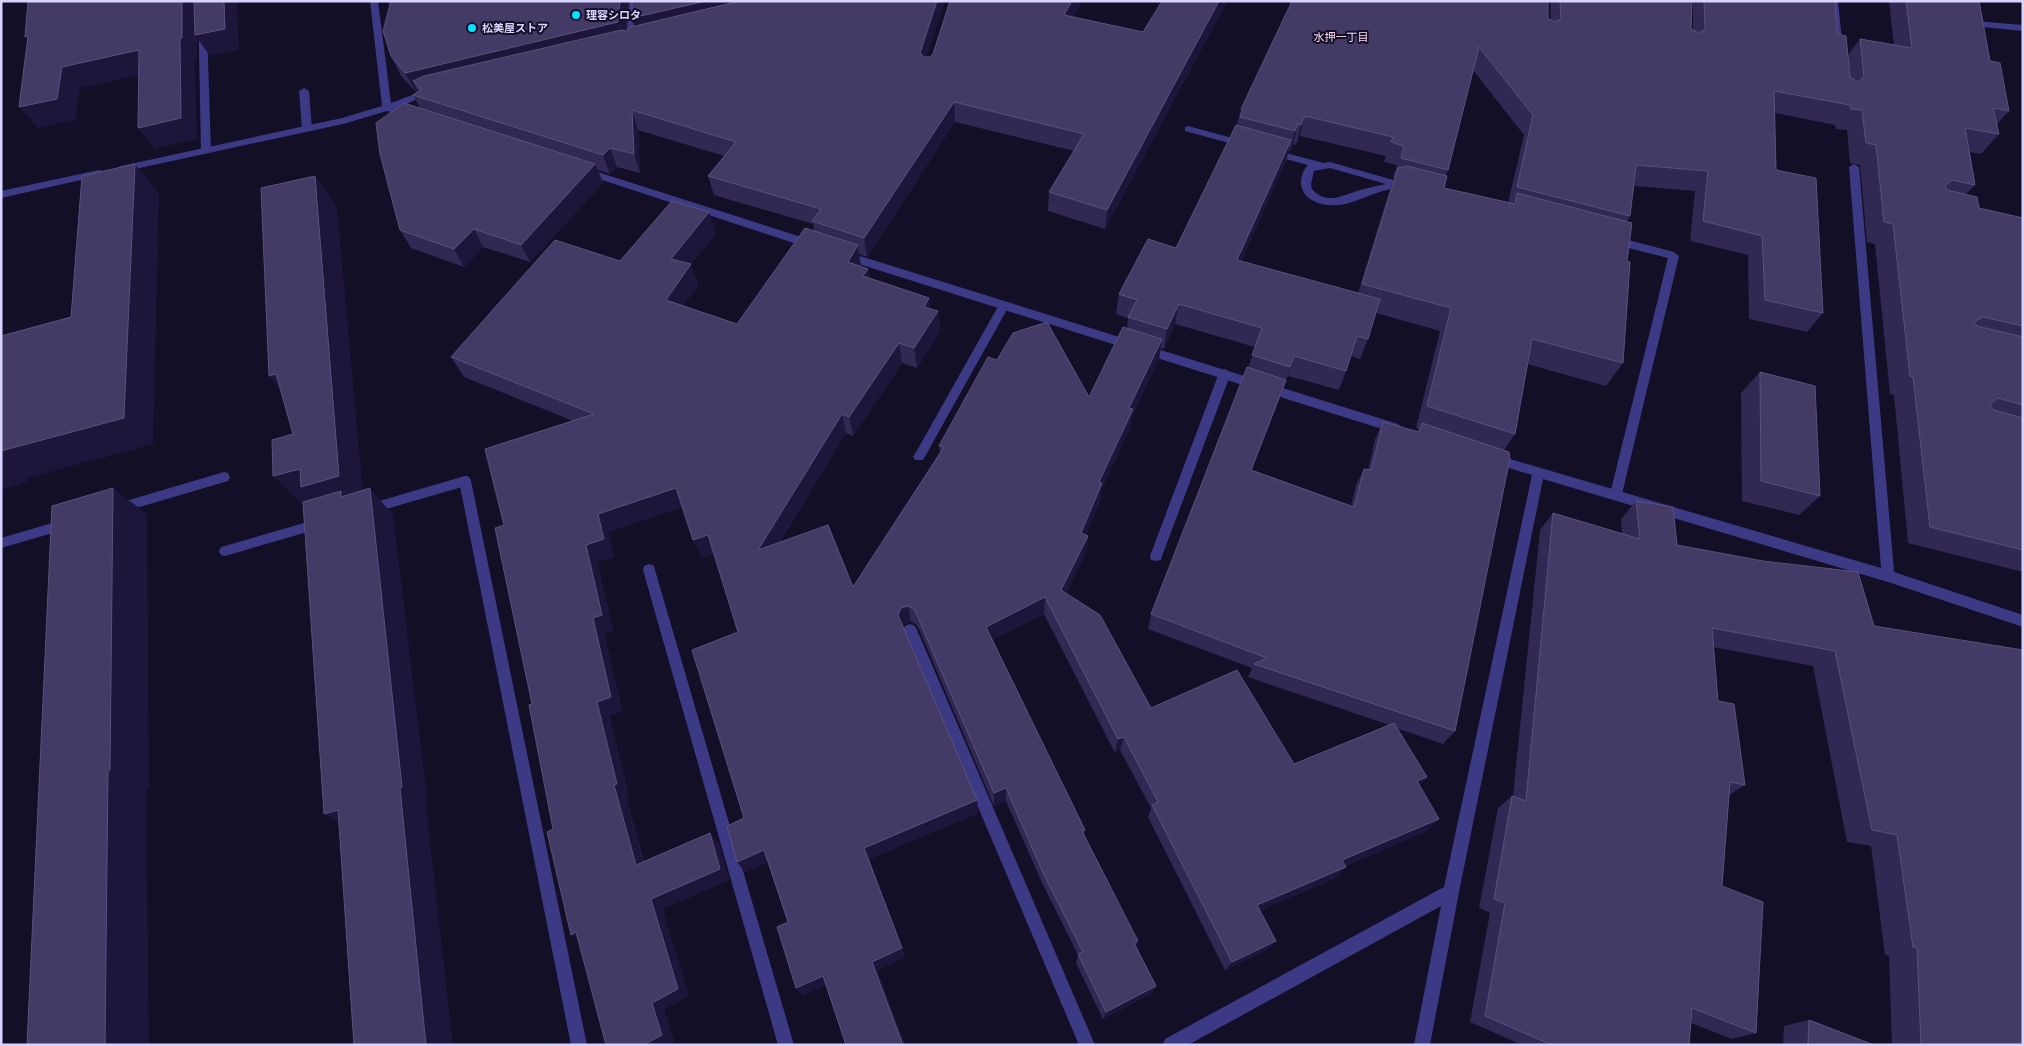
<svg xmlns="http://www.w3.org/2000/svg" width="2024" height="1046" font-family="'Open Sans','Noto Sans JP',sans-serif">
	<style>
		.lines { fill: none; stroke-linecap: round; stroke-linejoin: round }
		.lane { fill: #3d3a85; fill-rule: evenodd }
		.street { fill: #3d3a85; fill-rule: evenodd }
		.wall { fill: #312854; fill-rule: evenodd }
		.shaded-wall { fill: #1d163a }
		.building { fill: #433a66; stroke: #5a527e }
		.poi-dot { fill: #00e5ff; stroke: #130f26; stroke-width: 2 }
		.labels { text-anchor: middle; stroke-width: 4; stroke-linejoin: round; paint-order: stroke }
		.far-poi-label { font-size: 11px; font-weight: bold; fill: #d9d4ff; stroke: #130f26; text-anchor: start }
		.far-neighbourhood-label { font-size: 11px; fill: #ffd6f0; stroke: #130f26 }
	</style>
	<rect width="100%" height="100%" fill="#130f26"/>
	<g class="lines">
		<g class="lane">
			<path d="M198,1h8l5,150 -5,3 -5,-3z"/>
			<path d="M629,1h8l-1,42 -5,3 -5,-3z"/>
			<path d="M1976,21l47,4v6l-50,-5v-4z"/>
			<path d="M304,88l5,3 3,38 -5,3 -5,-3 -3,-38z"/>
			<path d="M1188,126l59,16 2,2 -5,3 -59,-16v-4z"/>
			<path d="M1270,149l54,14 6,-1 81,23 1,2 -5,3c-23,-6 -45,12 -67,15 -16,2 -39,-4 -39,-23 0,-6 3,-13 7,-17l-41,-11 -2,-2zM1330,168l56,16c-10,2 -19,4 -29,7 -15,5 -32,14 -45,-2l-1,-5 3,-13z"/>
			<path d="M1613,236l61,16 5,4 -57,238 -2,4h-8l-2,-4 58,-236 -59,-15v-6z"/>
			<path d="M1004,302l5,4 -86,154h-8l-2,-3 2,-3 85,-151z"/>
			<path d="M1225,369l6,4 -69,183 -1,4 -5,1 -5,-1 -1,-4 69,-183z"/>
			<path d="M224,472l4,1 2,4 -2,4 -109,32 -4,-1 -2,-4 2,-4 4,-1z"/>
			<path d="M465,476l4,1 2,4 -2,4 -100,29 -4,-1 -2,-4 2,-4 4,-1z"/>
			<path d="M321,518l4,1 2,4 -2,4 -4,1 -96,28 -4,-1 -2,-4 2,-4 4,-1z"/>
			<path d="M66,519l4,1 2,4 -2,4 -69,20v-10z"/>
			<path d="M649,564l5,2 1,4 139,475h-16l-135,-475 1,-4z"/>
			<path d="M910,624l5,2 2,4 178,415h-16l-176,-415 2,-4z"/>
		</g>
		<g class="street">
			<path d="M370,1h8l13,102 37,-14h6l2,2 -39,17 15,4v4l-3,1 -22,-6 -44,13 -222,48 -4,-1 -1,-2 5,-3 221,-48 40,-12z"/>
			<path d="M1830,1h8l5,50 -5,3 -5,-3z"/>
			<path d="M1854,164l5,3 35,405 129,43v12l-135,-45 -345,-103 -84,413 -29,153h-16l27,-139 -253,139h-25l2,-6 279,-152 88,-412 -43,-13 -2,-3 2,-3 4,-2 388,114 -32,-401z"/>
			<path d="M585,168l232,74 1,3 -5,4 -4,-1 -228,-75v-4z"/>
			<path d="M99,170l4,1v4l-102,23v-7z"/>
			<path d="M844,251l554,173 6,5 -6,5 -558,-176v-6z"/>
			<path d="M465,476l4,1 2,4 116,564h-16l-112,-564 2,-4z"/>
		</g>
	</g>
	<g class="wall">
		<path d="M387,1h242l-3,30 8,-5 -2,-8v-17h313l-19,56h4l3,-3 17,-53h132l-9,16 70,15 19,-31h65l-122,228 -57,-18 1,-19 25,-41 -119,-29 -88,135 -8,-3 2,12 7,3 1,9 60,20 1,11 8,2 2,20 -23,37 -15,-5 -49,73 -7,-3 -66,109 73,45 87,-134 -1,-7 150,-49 38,-68 1,-11 -12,-4 3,-20 57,-46 61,-123 4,-16 154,-106 153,15 3,2 -1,-19h142l-1,28 2,1v-29h142l2,33 11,21 12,-16 34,6 -5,-44h90l11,60 19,50 -12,13 2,10 -18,20 -11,-2 5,33 -9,9 13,14 44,10v354l-115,-29 -14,-148 -4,-1 -15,-150 -8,-2 -7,-77 -10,-2 -3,-33 -11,-1 -1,-4 -60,-12 1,57 47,143 -16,19 -58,-13 -1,-64 -58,-14 5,-50 -61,-5 -4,30 -3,5v40l-4,102 -17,23 -79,-22 -12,70 -11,16 -49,281 -12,13 -47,-16 31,49 -8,8 8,46 -82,35 -9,12 -76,32 8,39 -43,21 -77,-153 3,-9 -31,-58 -5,3 -71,-139 -52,26 93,190 -1,5 54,106 -2,5 20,40 -4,7 -49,26 -27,-56 2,-8 -35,-70 -37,-84 -12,5 -75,-177 -3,-5 -5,-2 -7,2 -1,2 74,174 1,13 -109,46 36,98 -28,13 28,75h-59l-20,-60 -23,10 -7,-7 -8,-66 -20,-60 -23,10 -8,-10 7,-44 -6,-186 -24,-79 -12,4 -9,-17 -11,-33 -74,25 6,25 -17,5 16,69 -9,3 18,77 -13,5 20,80 -3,1 18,65 75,-18 10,36 -67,29 27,87 -25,13 10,32 -7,4h-61l-53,-216 -21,-125 -28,-179 69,-104 -109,-44 -13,-20 169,-96 96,-28 -25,31 7,21 -15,21 54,18 77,-93 -1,-7 -99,-29 -6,-19 16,-20 -86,-26 2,43 -23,-6 -7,7 -12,-4 5,13 -73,79 -47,-15 -19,20 -53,-19 -11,-18 20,-122 -7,-13 5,-3h-2l-15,-16 -10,-20 -1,-50zM1473,70l51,65 -16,68 -64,-15 2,-13 2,-5zM1300,136l86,20 -2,6 13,3 -4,12 1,1 -5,14 -31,101 -117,-32 45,-100 3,-11 1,1 3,-7 3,1zM1376,313l64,18 -24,97 3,1 -2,3 -34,-10 -8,17 -7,31 -4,-1 -8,16 -5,21 -99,-36 36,-94 51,14 7,-19 5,-15 9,3 8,-20zM1175,324l80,23 -7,21 -97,246 -3,15 104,39 -4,9 141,48 -95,39 -143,-56 -85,-115 20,-40 2,-17 -2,-1 14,-34 1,-10 29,-63 2,-12 27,-57 2,-11 3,1z"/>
		<path d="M1760,372l60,124 -21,19 -57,-14 -1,-108z"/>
		<path d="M1636,501l41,44 197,81 149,419h-131l-3,-89 -4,-1 -14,-109 -24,-4 -34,-176 -100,-19 5,54 27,84 -16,10 -7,91 34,147 -24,6 -41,-16 -2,22h-167l-52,-23 20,-109 -11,-5 19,-100 14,-12h1l27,-266 13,-17 69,21 -1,-15z"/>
		<path d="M1809,1020l65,25h-91l1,-19z"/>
	</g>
	<g class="shaded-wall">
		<path d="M182,1h64l-9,2 2,47 -29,6 -13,-18v21l-2,1 2,79 -42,10 -17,-21 42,-89z"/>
		<path d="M620,1h9l-5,40 -211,40 5,10 -2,1 -11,-19z"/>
		<path d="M706,1h88l-156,37 -6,-20z"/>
		<path d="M937,1h8l-24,71 -1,-19z"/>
		<path d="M1072,1h10l-18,34v-20z"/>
		<path d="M1219,1h8l-122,228 2,-19z"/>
		<path d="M139,50l15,22 -74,16 -5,32 -37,8 -19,-21 43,-40z"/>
		<path d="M954,102l1,20 -88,135 -3,-19z"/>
		<path d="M632,110l6,20 2,43 -6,-19z"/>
		<path d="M1305,116l-5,20 -4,9 5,-20z"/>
		<path d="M1298,124l-5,20 -3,7 5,-20z"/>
		<path d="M1291,140l-5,21 -54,119 5,-20z"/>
		<path d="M610,148l7,19 -7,7 -7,-19z"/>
		<path d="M135,164l24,29 -6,251 -126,34v4l-26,8v-39l123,-33z"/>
		<path d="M595,164l8,19 -73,79 -9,-17z"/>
		<path d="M315,176l22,31 27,297 -51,-4 -12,3 -28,-27 27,-7z"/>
		<path d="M709,212l7,21 -25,31 7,21 -25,36 -7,-21 5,-41z"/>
		<path d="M474,229l9,18 -19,20 -10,-18z"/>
		<path d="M858,245l3,21 -13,-4z"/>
		<path d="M868,269l3,21 -8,-14z"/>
		<path d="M929,298l2,20 -7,-11z"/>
		<path d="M1179,304l-4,20 -11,25 3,-20z"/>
		<path d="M938,311l2,20 -23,37 -3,-20z"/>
		<path d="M1162,339l-3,20 -27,57 -2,12 -29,63 -1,10 -20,50 1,-18 18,-51 30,-74z"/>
		<path d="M899,343l3,20 -49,73 -4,-19z"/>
		<path d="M1294,356l-6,20 -4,10 6,-19z"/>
		<path d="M276,374l19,31 -26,-29z"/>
		<path d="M1286,380l-6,17 -34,89 5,-16z"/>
		<path d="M842,414l4,19 -82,134 -6,-17z"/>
		<path d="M113,488l34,26 2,275 -3,1 3,255h-44l3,-274z"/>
		<path d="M370,488l23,27 35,290 -2,1 27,239h-27z"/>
		<path d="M676,488l8,18 -76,26 6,25 -17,5 16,69 -9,3 18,77 -13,5 20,80 -3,1 21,79 -11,-11 -22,-80 -17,-83 -4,-84 -7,-73 12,-31z"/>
		<path d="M708,535l8,17 -14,5 -9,-17z"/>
		<path d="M1088,536l-2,17 -26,53 1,-16z"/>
		<path d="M1045,597l-1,17 -58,29v-16z"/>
		<path d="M908,606l3,16 -7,2 -3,7 -3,-16 3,-7z"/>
		<path d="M1124,737l-4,13 -5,3 3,-14z"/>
		<path d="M1427,777l-12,13 2,-9z"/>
		<path d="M1006,788v13l-12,5v-13z"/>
		<path d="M977,800l1,13 -109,46 36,98 -28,13 28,75h-2l-31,-83 -8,-114z"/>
		<path d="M338,810l16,22 -30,-18z"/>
		<path d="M1439,819l-12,12 -95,40 10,-11z"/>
		<path d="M710,833l9,11 10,36 -67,29 27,87 -25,13 10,32 -7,4h-24l9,-42 -1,-104z"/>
		<path d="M764,850l8,11 -27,11 -8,-10z"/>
		<path d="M1346,867l-10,11 -86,37 7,-10z"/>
		<path d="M576,932l9,11 -14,-8z"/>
		<path d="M1276,941l-8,8 -43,21 7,-8z"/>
		<path d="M823,976l6,8 -26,11 -7,-7z"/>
		<path d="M1156,986l-4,7 -49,26 3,-7z"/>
	</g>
	<g class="building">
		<path d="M28,1h154v37l-2,1 1,79 -43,10 1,-78 -77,17 -5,32 -38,8 9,-71 -3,1z"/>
		<path d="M194,1h30l1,28 -30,6z"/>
		<path d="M391,1h229l-2,21 -213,51 -14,-17 -8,-25z"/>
		<path d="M632,1h74l-74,17z"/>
		<path d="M740,1h197l-17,52 4,4h6l3,-3 17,-53h122l-8,14 79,17 19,-31h57l-112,209 -58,-18 35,-58 -130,-32 -90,136 -52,-17 9,-12 -113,-33 28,-34 -104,-32 2,44 -24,-6 -7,7 -190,-60 8,-5 -8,-9 11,-5 197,-46 5,1 5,-4z"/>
		<path d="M1292,1h101l2,2 3,-2h150v17l6,4 7,-3 -1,-18h132l-1,28 8,4 6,-4 -1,-28h131l2,33 9,2 4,41 8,5 6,-5 -4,-38 52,9 -6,-47h73l11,60 10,2 9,48 -16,-3 6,26 -34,-6 10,57 -23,-5 -7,6 2,4 30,7 2,11 44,10v108l-40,-9 -9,5 3,4 46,11v68l-25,-7 -8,6 3,6 30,8v132l-93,-23 -17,-150 -3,-1 -17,-152 -9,-2 -8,-77 -10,-2 -4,-33 -11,-1 -1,-4 -76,-14 2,79 40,8 7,135 -58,-13 -3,-64 -59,-15 5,-50 -72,-6 -6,51 -113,-29 16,-72 -54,-68 -31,123 -47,-12 3,-12 -13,-4 2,-5 -88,-21 -4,9 -3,-1 -3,7 -55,-14 3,-7 -2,-1z"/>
		<path d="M404,103l191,61 -74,81 -47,-16 -20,20 -54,-19 -20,-76 -4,-31z"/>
		<path d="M1236,125l55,15 -54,120 143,39 -12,40 -11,-3 -11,35 -52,-15 -4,11 -38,-12 10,-27 -83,-24 -12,25 -39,-12 9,-17 -18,-6 29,-55 28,9z"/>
		<path d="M135,164l-11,254 -123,33v-115l70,-19 11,-141z"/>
		<path d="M1407,166l40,10 -3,12 71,16 2,-11 115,30 -5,38 3,1 -7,101 -91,-24 -17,95 -88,-28 24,-98 -89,-24 36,-116z"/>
		<path d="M315,176l24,300 -38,11 -1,-18 -27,7 -1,-36 21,-6 -17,-60 -7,2 -8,-188z"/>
		<path d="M672,201l37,11 -38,47 20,5 -25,36 71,24 68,-96 53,17 -10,17 20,7 -5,7 66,22 -5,9 14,4 -24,37 -15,-5 -50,74 -7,-3 -84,136 70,-25 25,62 91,-140 -5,-1 49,-89 9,3 16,-27 34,-11 42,75 34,-70 39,12 -33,69 4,1 -34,73 3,1 -21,50 7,3 -27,54 39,25 51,93 86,-38 57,94 100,-41 33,54 -10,4 22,38 -97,41 4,7 -89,38 19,36 -44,21 -80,-157 6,-3 -34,-65 -6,2 -73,-142 -59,30 99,203 -3,1 56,110 -4,2 22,43 -50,26 -28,-58 5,-2 -39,-77 -38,-87 -12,5 -78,-180 -3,-5 -5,-2 -7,2 -3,7 79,185 -113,48 38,100 -30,14 31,83h-57l-23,-69 -27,12 -19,-61 11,-5 -24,-72 -27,12 -10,-36 17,-8 -52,-168 46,-18 -30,-97 -15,5 -17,-52 -78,26 6,25 -18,6 16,70 -9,3 18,79 -14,5 20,82 -3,1 22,80 74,-32 10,36 -69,30 27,90 -26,14 10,32 -19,10h-37l-30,-113 -5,3 -24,-103 6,-3 -24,-124 3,-1 -37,-176 9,-3 -19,-76 109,-35 -143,-57 104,-117 65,21z"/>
		<path d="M1247,367l39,13 -35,90 103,37 10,-38 7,1 12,-48 36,10 3,-9 87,29 1,6 -55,273 -201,-67 13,-6 -116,-44z"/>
		<path d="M1760,372l55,14 5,110 -59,-15z"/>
		<path d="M113,488l-3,282 -2,1 -3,274h-78l25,-539z"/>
		<path d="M370,488l32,299 -2,1 26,257h-72l-16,-235 -14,4 -21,-312 38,-11v6z"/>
		<path d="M1636,501l37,6 4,38 86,16 95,11 16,54 149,24v395h-102l-4,-97 -4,-1 -16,-112 -25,-5 -37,-179 -123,-23 6,73 16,3 11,81 -15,-3 -8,104 41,16 -7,131 -64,-25 -3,37h-137l-67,-29 20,-113 -11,-4 18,-103 14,5 27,-288 87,26z"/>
		<path d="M1809,1020l65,25h-66z"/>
	</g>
	<g class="poi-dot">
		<circle cx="576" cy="15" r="5"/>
		<circle cx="472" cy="28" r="5"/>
	</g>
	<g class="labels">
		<g class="far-poi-label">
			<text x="586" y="19">理容シロタ</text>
			<text x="482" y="32">松美屋ストア</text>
		</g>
		<g class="far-neighbourhood-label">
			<text x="1341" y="41">水押一丁目</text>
		</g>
	</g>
	<rect width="2024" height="1046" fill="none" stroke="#d9d4ff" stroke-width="5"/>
</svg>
